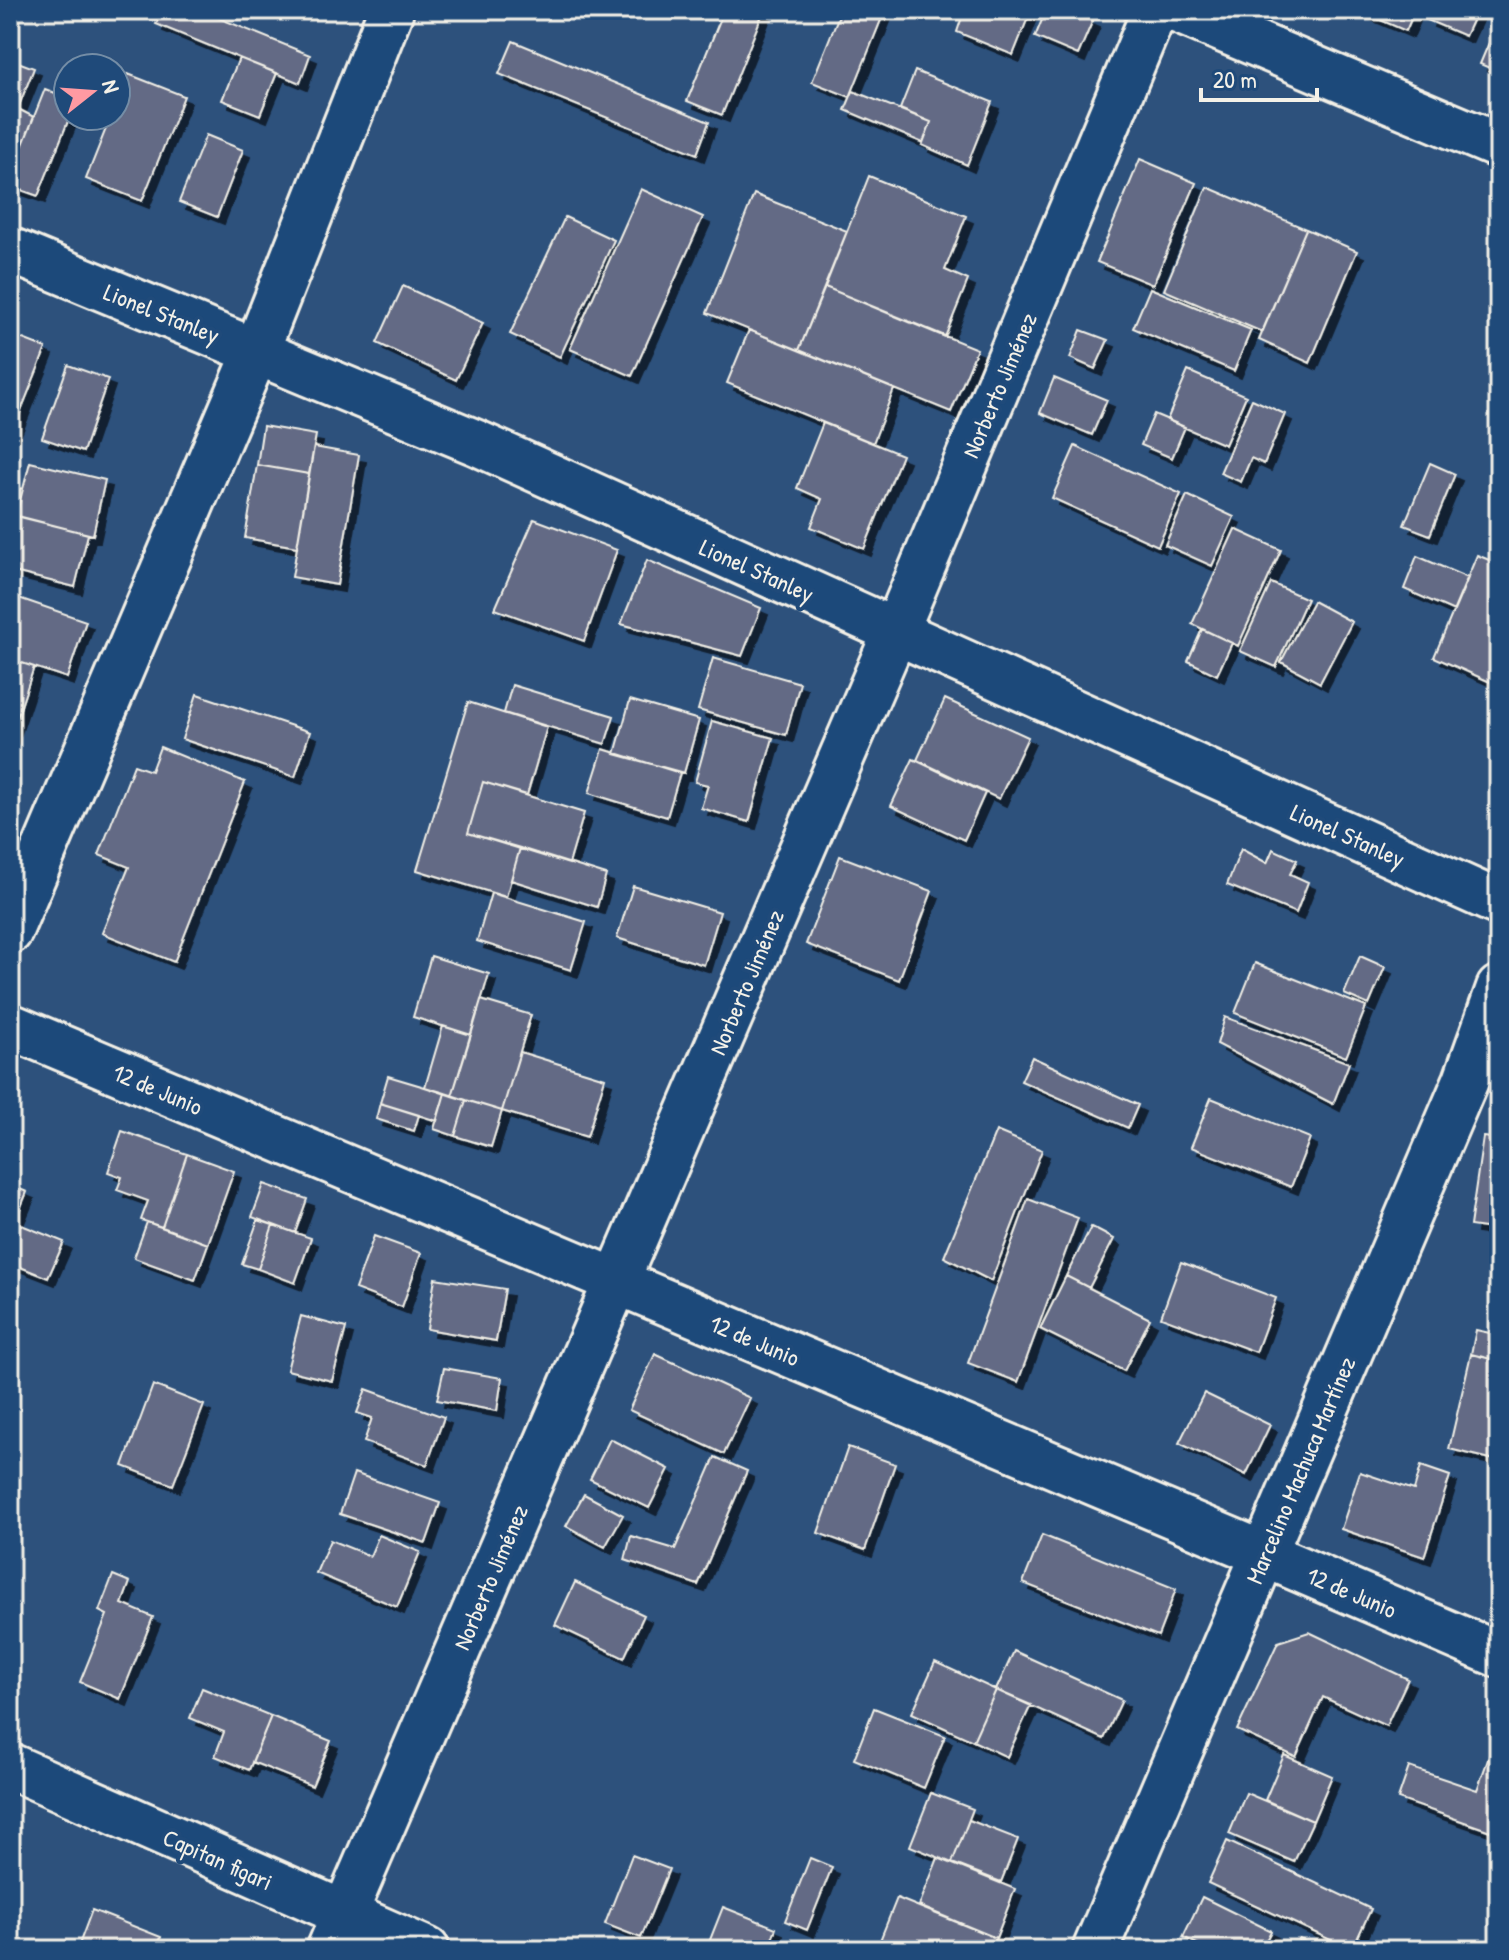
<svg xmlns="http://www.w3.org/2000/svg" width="1509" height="1960" font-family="'Patrick Hand',sans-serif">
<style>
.building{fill:#636b85;stroke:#f4f1e8;stroke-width:2;filter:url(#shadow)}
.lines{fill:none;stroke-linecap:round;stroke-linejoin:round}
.minor-casing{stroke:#f4f1e8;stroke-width:50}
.minor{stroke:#1f4a7a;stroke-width:44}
.labels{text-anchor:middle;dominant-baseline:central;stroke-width:8;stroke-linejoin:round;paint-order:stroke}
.street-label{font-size:24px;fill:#f4f1e8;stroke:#1f4a7a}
</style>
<defs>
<filter id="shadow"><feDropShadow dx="7" dy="7" stdDeviation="0" flood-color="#0009"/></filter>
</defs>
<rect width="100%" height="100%" fill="#2d517c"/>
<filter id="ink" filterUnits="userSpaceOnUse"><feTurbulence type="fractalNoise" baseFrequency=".0125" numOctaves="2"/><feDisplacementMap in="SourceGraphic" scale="16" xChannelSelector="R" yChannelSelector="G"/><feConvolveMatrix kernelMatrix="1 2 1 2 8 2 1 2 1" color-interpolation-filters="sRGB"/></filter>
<g filter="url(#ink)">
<!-- building -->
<path class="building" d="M162,10H199L310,55L300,83L156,24Z
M724,10H764L722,115L687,101Z
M841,10H885L850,97L812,82Z
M961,10H1031L1013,55L957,32L964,11Z
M1046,10H1069L1093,20L1078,55L1035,37Z
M1365,10H1415L1406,31L1364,13Z
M1431,10H1477L1465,36L1427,20Z
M1499,19V72L1480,64Z
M513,41L709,122L697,154L499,74Z
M239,58L277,73L260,115L222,100Z
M10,59L34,68L10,128Z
M915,71L992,102L967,165L922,145L931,122L900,109Z
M128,74L184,96L142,201L86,179L111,116H116V105Z
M45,89L68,98L70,116L38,196L10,186V177Z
M853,91L931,122L923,143L845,110Z
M18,109L34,117L16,162L10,159V128Z
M206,135L243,150L217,217L179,202Z
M1140,159L1196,183L1153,285L1097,262Z
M869,176L966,216L945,270L968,280L945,337L825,287Z
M1207,187L1306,229L1262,332L1164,290Z
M641,189L703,217L632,376L570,349Z
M754,194L847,231L799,350L707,313Z
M565,217L614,240L560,357L510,334Z
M1306,229L1357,251L1310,363L1259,340Z
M403,286L483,323L456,380L377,343Z
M825,287L977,349L951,412L799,350Z
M1150,288L1251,330L1234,371L1133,328Z
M749,330L894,389L873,443L727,383Z
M1081,330L1108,340L1095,369L1070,358Z
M10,334L46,348L10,438Z
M68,365L108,379L83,452L42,438Z
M1188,371L1246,396L1225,445L1167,420Z
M1054,378L1107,400L1092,435L1040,413Z
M1252,399L1285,414L1264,464L1251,458L1241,482L1220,473Z
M1154,414L1185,427L1172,458L1141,445Z
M823,423L902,455L864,549L811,527L822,499L797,488Z
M263,426L316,435L309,474L257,465Z
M1075,446L1181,494L1158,546L1052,498Z
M314,447L359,455L337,585L292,577Z
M30,462L105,480L93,535L16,516Z
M1430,463L1455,474L1430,535L1404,525Z
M257,465L309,474L297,547L245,538Z
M10,486L23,489L16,516L10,514Z
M1187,495L1234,517L1212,566L1165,545Z
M10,514L88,534L75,587L10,571Z
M534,519L617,550L584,641L495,609Z
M1235,529L1281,550L1238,646L1192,624Z
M1477,555L1499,564V686L1434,657Z
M1417,556L1468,578L1454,611L1404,589Z
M647,560L761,608L742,656L621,624Z
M1271,583L1307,599L1276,667L1240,651Z
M10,595L86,621L67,678L10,659Z
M1313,601L1352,622L1320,683L1281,662Z
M1202,629L1232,643L1217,675L1188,661Z
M713,658L800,683L786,735L698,710Z
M10,659L34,667L10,739Z
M512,685L614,716L605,744L504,713Z
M197,694L310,732L295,777L182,739Z
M945,699L1028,737L999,799L917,760Z
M630,700L699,720L684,773L615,754Z
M468,702L547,727L527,795L483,782L468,833L520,848L506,897L417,870Z
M712,721L773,738L749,822L701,808L708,785L695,782Z
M160,747L245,782L174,962L102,933L129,867L99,855L134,765L151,771Z
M603,749L680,773L667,817L589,793Z
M913,759L985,793L964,840L891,806Z
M483,782L584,813L569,864L468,833Z
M520,848L606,875L597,907L511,880Z
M1241,849L1267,863L1273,849L1297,860L1290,874L1308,882L1296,913L1227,885Z
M840,856L932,891L899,980L806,944Z
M633,886L720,912L704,965L617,938Z
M491,893L586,922L571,970L477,941Z
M431,956L489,974L471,1035L413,1017Z
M1360,956L1385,967L1369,1005L1344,994Z
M1255,963L1366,1007L1346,1057L1235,1013Z
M481,1000L531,1015L502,1111L452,1096Z
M1225,1017L1349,1063L1333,1104L1217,1044Z
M443,1026L471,1035L452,1096L425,1087Z
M520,1052L605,1078L587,1137L502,1111Z
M1032,1057L1138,1105L1128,1128L1021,1081Z
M388,1076L445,1093L437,1121L380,1103Z
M445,1093L466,1100L455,1136L434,1129Z
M1211,1098L1310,1138L1291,1187L1191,1147Z
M466,1100L502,1111L491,1147L455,1136Z
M380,1103L419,1115L414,1131L376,1119Z
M122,1131L187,1154L162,1227L141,1220L148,1201L117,1190L122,1177L108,1172Z
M996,1131L1042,1150L991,1281L944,1257Z
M1483,1137L1499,1139V1230L1470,1226Z
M187,1154L234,1171L208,1244L162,1227Z
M264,1184L307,1199L295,1233L252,1217Z
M10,1185L27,1192L10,1233Z
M1028,1199L1078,1218L1018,1382L968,1363Z
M258,1220L273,1225L258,1269L242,1264Z
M14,1222L64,1242L48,1278L10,1263V1233Z
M147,1222L208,1244L195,1280L134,1258Z
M273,1225L311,1238L295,1283L258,1269Z
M1091,1227L1114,1239L1089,1288L1066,1276Z
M374,1236L421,1253L402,1307L355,1289Z
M1181,1262L1276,1298L1256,1352L1161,1317Z
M1066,1276L1150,1319L1124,1371L1040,1329Z
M435,1278L505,1289L496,1341L427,1329Z
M301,1316L346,1328L332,1381L287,1370Z
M1476,1330L1499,1335V1361L1471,1354Z
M655,1354L750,1398L724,1454L629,1410Z
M1471,1354L1499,1361V1461L1449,1449Z
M444,1368L502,1378L497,1411L437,1400Z
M153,1385L204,1405L173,1485L123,1466Z
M366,1389L444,1417L427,1465L364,1442L372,1418L357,1413Z
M1204,1393L1270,1425L1246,1475L1179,1443Z
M610,1439L669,1469L649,1508L590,1479Z
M848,1447L895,1464L865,1550L818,1533Z
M715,1457L747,1471L698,1585L625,1560L631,1536L675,1549Z
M1421,1466L1450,1476L1424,1557L1341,1529L1360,1472L1414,1490Z
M354,1473L440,1503L426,1543L340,1514Z
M584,1494L623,1515L605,1547L566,1526Z
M379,1535L420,1552L397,1607L316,1573L330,1540L370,1556Z
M1042,1535L1176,1589L1158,1636L1023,1583Z
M113,1575L130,1582L122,1604L153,1617L120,1699L80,1682L107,1615L99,1611Z
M575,1582L644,1615L624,1658L555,1625Z
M1309,1632L1408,1679L1386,1726L1323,1697L1296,1757L1237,1730L1278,1642Z
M1014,1651L1122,1700L1104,1739L996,1690Z
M935,1662L996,1690L973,1741L912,1713Z
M202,1688L271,1716L249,1770L215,1756L224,1732L190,1718Z
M996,1690L1031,1705L1007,1757L973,1741Z
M874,1708L945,1736L924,1788L854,1759Z
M271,1716L331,1741L312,1786L252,1762Z
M1490,1754L1499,1757V1834L1398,1799L1409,1767L1477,1790Z
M1284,1755L1332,1776L1313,1821L1265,1800Z
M931,1793L973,1809L952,1863L910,1846Z
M1246,1793L1313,1821L1294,1862L1229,1834Z
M969,1820L1018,1839L1001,1882L952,1863Z
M1227,1841L1371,1909L1352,1950L1208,1883Z
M632,1855L669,1869L641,1938L605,1924Z
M810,1858L832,1867L807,1930L785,1921Z
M938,1858L1015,1889L996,1938L919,1906Z
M1202,1897L1271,1931L1261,1950H1209L1183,1937Z
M897,1898L996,1938L991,1950H883L877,1948Z
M723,1907L776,1928L768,1950H706Z
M92,1910L161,1937L157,1950H77Z
M1299,1939L1321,1950H1294Z
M834,1941L855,1950H830Z"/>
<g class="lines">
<!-- minor casing -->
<g class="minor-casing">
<path id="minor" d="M1176,10L1499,146
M10,250L477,443L1499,903
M10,931L256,352L391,10
M10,1026L1264,1554L1499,1655
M10,1766L427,1950
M329,1950L895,633L1155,10
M1095,1950L1466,1080L1499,988"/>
</g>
<!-- minor -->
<use href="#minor" class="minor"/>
</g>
</g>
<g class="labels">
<!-- street labels -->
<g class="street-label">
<text transform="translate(162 313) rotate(22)">Lionel Stanley</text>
<text transform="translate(999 385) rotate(-67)">Norberto Jiménez</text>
<text transform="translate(757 570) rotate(24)">Lionel Stanley</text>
<text transform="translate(1348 835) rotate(24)">Lionel Stanley</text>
<text transform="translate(746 982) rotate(-67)">Norberto Jiménez</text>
<text transform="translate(158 1089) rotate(23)">12 de Junio</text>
<text transform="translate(755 1340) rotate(23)">12 de Junio</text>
<text transform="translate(1300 1470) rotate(-67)">Marcelino Machuca Martínez</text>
<text transform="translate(490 1577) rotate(-67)">Norberto Jiménez</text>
<text transform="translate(1352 1592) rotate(23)">12 de Junio</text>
<text transform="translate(218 1859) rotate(24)">Capitan figari</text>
</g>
</g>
<!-- margin -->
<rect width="1509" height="1960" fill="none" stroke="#1f4a7a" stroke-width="40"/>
<rect x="20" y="20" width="1469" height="1920" fill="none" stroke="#f4f1e8" stroke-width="3" filter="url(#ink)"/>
<!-- north arrow -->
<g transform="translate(92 92) rotate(73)"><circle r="38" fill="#1f4a7a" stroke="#748da6" stroke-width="2"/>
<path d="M0-6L14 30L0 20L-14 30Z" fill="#ff9aa2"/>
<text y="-12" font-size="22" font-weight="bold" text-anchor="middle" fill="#f4f1e8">N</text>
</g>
<!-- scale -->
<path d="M1201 88v12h116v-12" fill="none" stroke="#f4f1e8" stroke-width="4"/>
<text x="1213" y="88" font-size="24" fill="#f4f1e8" stroke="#1f4a7a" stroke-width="6" paint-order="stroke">20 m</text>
</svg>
